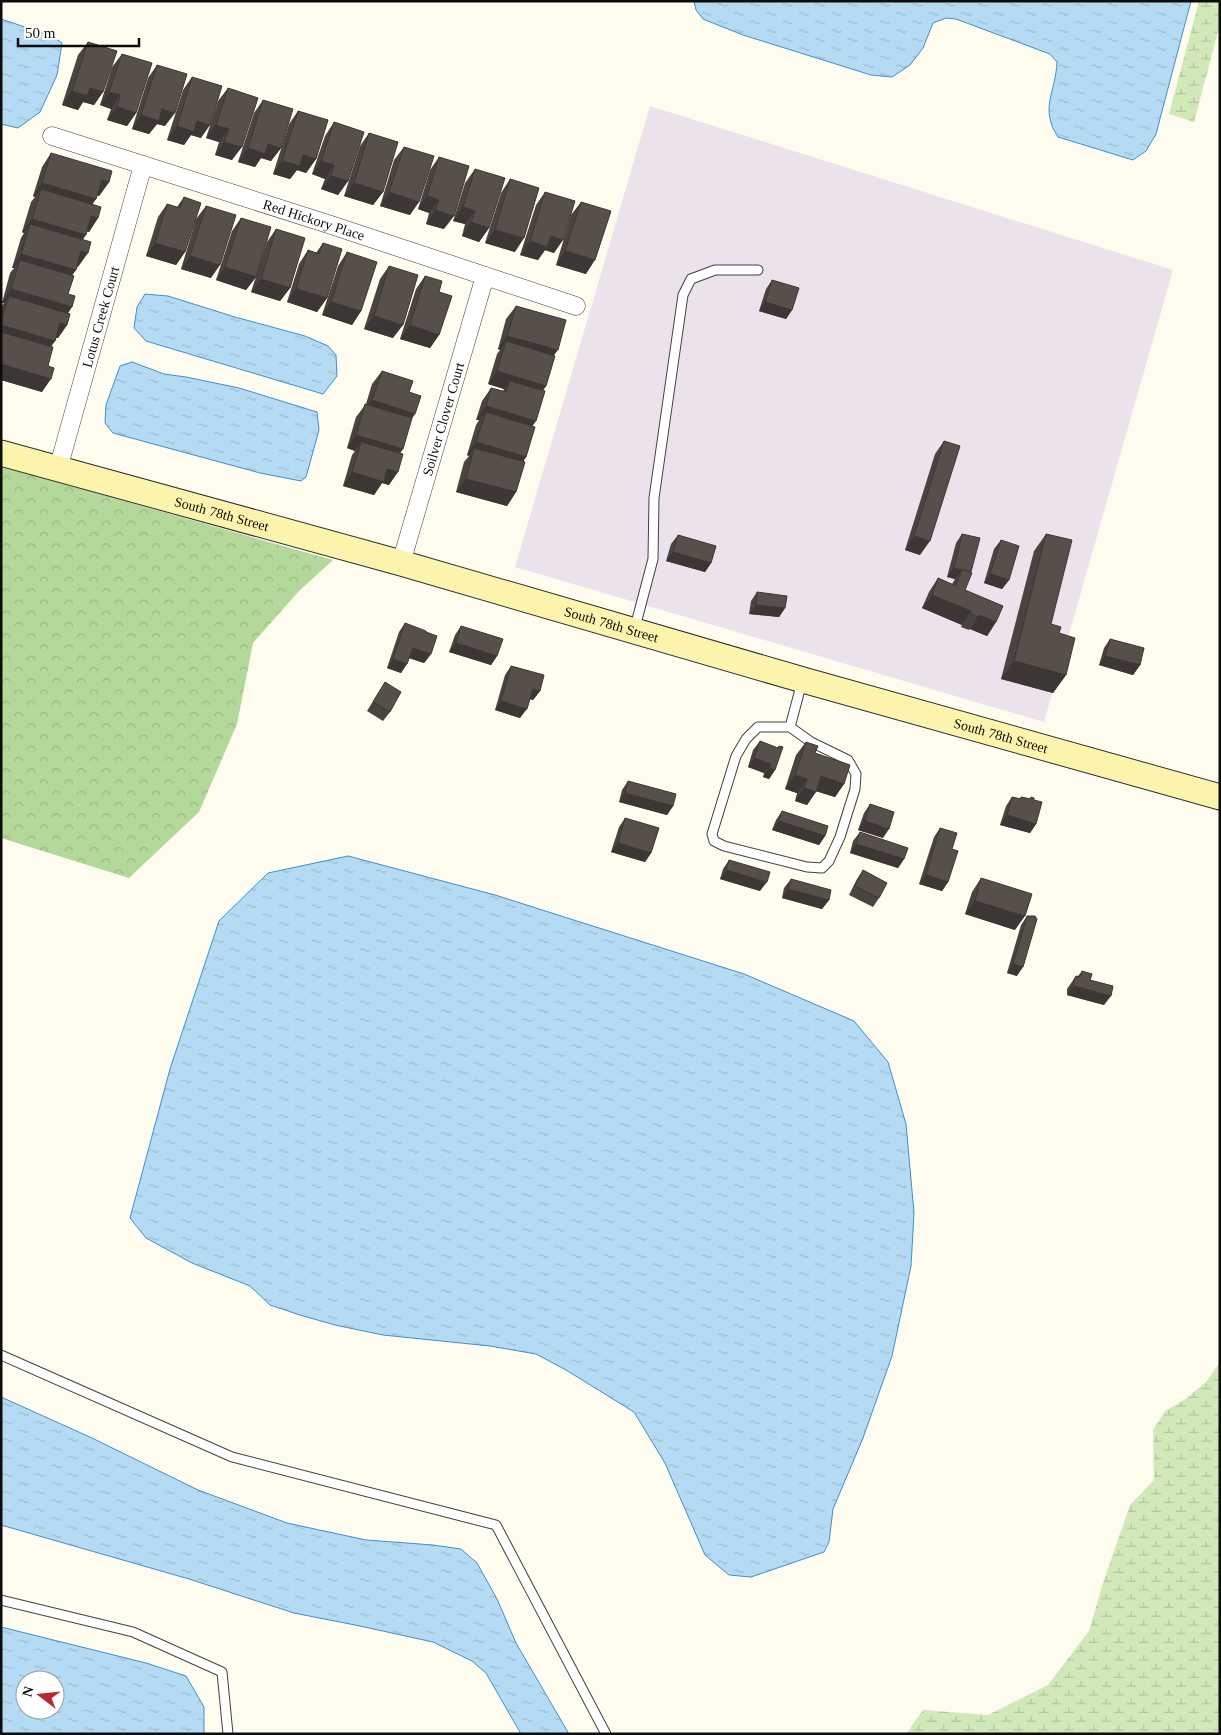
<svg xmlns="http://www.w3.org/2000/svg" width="1221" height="1735" font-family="'Times New Roman',serif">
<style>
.industrial{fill:#ebe2ec}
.forest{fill:url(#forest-crowns)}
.wetland{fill:url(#wetland-marsh)}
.water{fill:url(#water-ripples);stroke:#3f8fc8;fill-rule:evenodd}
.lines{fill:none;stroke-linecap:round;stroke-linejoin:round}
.lane-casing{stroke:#404040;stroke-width:11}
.street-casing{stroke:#404040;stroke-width:19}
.secondary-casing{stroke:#2f2f2f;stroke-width:27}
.lane{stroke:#fff;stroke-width:9}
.street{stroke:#fff;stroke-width:18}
.secondary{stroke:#fcf4ac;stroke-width:25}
.wall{fill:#4a4440}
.shaded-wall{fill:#3c3734}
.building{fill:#564f4a;stroke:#3c3734}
.labels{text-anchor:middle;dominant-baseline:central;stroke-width:5;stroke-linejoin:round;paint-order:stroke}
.street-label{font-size:14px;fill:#0d0d0d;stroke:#fff}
</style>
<defs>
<pattern id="forest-crowns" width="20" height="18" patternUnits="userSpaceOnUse" patternTransform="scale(1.25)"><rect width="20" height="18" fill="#b4d899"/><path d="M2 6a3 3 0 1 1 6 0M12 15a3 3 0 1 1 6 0" fill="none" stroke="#9ab883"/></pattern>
<pattern id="wetland-marsh" width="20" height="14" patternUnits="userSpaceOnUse" patternTransform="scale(1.25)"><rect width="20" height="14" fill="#d1e8b9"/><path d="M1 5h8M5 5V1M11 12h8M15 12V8" fill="none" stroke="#b2c69e"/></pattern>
<pattern id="water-ripples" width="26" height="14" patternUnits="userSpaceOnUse" patternTransform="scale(1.25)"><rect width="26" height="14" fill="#b5dbf4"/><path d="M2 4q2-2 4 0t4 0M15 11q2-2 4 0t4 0" fill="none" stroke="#9abbd0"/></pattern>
</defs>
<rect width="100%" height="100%" fill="#fefcef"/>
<!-- industrial -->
<path class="industrial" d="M650,106L1173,270L1044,722L515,567Z"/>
<!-- forest -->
<path class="forest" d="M1,466L333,560L299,591L253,643L237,724L199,812L129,878L1,838Z"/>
<!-- wetland -->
<path class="wetland" d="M1199,1H1220V24L1194,122L1169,114Z
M1220,1362V1734H906L923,1710L988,1715L1048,1685L1089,1631L1103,1583L1130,1505L1154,1480L1153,1430L1165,1411L1184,1400L1206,1382Z"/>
<!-- water -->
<path class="water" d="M694,1H1191L1156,134L1146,151L1133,160L1058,137C1039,108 1056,92 1057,62L1050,54L956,19L946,18L933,23L923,48L910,65L892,77L871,75L743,35L703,19L696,10Z
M1,19L52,36L62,43L57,75L40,112L18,128L1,124Z
M145,294L168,296L235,317L305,336L328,346L336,355L337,376L323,394L146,341L134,328L137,307Z
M132,362L164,374L186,377L239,388L317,412L319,430L306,477L301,481L260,473L113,433L105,423L106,405L120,366Z
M348,856L495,895L744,974L854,1021L888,1062L906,1124L914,1213L911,1266L892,1356L863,1438L833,1509L829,1542L824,1552L751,1577L729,1575L705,1555L665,1463L634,1412L566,1370L536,1354L490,1346L383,1335L335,1325L300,1315L270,1305L250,1286L192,1263L146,1238L130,1218L170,1069L219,921L268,873Z
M1,1397L92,1438L198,1490L287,1523L366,1540L433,1545L461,1549L477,1563L497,1599L516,1643L569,1734H521L486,1673L472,1661L433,1642L360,1626L294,1613L189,1579L1,1525Z
M1,1627L146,1663L186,1676L204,1707V1734H1ZM25,1680H55V1710H25Z"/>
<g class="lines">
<!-- lane casing -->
<g class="lane-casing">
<path id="lane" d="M634,631L653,559L654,498L683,295L691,279L715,270H758
M758,727H790L811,742L848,760L856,774L855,789L840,837L829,861L822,868L807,867L724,846L714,841L712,834L736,756L746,739Z
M790,727L802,682
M1,1355L232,1457L496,1525L606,1734
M1,1600L133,1632L222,1672L228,1734"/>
</g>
<!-- street casing -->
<g class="street-casing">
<g id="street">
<path id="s1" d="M52,136L328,224L576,306"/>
<path id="s2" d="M58,469L143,165"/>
<path id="s3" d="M401,563L485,276"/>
</g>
</g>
<!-- secondary casing -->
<g class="secondary-casing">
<g id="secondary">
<path id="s4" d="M1,453L401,563L803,680L1220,797"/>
</g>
</g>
<!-- lane -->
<use href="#lane" class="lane"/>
<!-- street -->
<use href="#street" class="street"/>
<!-- secondary -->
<use href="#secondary" class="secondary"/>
</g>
<!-- wall -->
<path class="wall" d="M88,42L103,92L94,105L83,102L78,110L62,105L78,55Z
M122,54L136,113L127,126L107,120L111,109L100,105L112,67Z
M157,65L165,126L157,124L149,134L132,129L148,78Z
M192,77L201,138L191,135L184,145L167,140L183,90Z
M228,88L232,160L215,155L219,142L206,138L218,101Z
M263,100L281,148L271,161L261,158L255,167L238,162L254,113Z
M298,111L316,159L306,173L297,170L290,179L273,174L289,124Z
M334,122L348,181L338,195L321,189L325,179L312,174L325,136Z
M369,133L383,192L373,205L344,196L360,146Z
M404,147L410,215L380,206L394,160Z
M51,153L109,182L99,196L97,195L96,199L92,204L98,218L89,232L87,231L82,240L78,267L77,266L72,275L68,294L67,325L58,338H56L55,341L51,346L42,392L1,380V307L4,303H2L10,273L14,268H12L21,238L24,233L22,232L31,202L35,197L33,196L42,167Z
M439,157L444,229L426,224L429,213L418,209L430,170Z
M475,169L489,228L479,242L462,236L465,224L453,221L465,183Z
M510,179L515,252L485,243L501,193Z
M545,192L554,253L545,250L538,260L520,255L536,205Z
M184,197L185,252L176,265L146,256L158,217L167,204L177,207Z
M581,202L586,274L556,265L571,215Z
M206,206L211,278L181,269L196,219Z
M241,218L256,277L246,290L216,280L232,231Z
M276,229L290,288L280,301L251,292L267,242Z
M323,243L327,298L317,312L287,302L299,264L308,250L316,253Z
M347,252L361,311L352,325L322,315L338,266Z
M389,266L393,338L364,329L380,279Z
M425,276L439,292V335L430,348L400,339L416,289Z
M772,280L792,310L786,319L759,311L766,289Z
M516,306L554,356L546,386L543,390L532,426L526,457L523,462L516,492L507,506L456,492L464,462L469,456L467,455L476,425L479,420H476L482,401L491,388L503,391L504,389L488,384L497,354L500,350L498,349L506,319Z
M382,371L409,392L412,418L389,485L382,483L374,495L343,486L352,455L355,451L347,448L356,417L366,404L372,384Z
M944,441L920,555L905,550L935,454Z
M962,534L965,590L996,622L987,636L970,629L969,630L961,627L962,625L922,608L929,592L938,578L952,584L955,579L947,577L956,543Z
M1046,534L1051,624L1059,633L1066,675L1053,693L1001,679L1034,551Z
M678,535L711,563L705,572L666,561L671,544Z
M1001,540L1009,580L1002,589L984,583L994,549Z
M757,592L785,608L779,617L749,614L751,601Z
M405,623L426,632L431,654L424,663L409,658L401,673L387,668L399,632Z
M461,626L497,656L491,665L449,652L455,635Z
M1110,639L1140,665L1133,675L1099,665L1104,648Z
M511,666L540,691L533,700L530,699L520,718L495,710L505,675Z
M385,682L390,712L383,721L367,711Z
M760,741L777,748L779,746L775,770L769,779L763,777L764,773L748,767L753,750Z
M806,742L815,753L844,784L835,797L816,791L807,805L795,801L797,793L785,789L796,755Z
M628,781L673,806L667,815L619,802L622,790Z
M1012,797L1020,799L1021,797L1030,799L1031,797L1034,800L1036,824L1030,833L1000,825L1006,806Z
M870,804L883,838L858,830L864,813Z
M782,811L825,836L819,845L772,830L776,820Z
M625,818L651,853L645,862L611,852L619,827Z
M940,828L948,882L942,891L919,884L934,837Z
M860,832L904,859L898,868L850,853L853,841Z
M729,860L760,891L720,879L723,869Z
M863,870L879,898L873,907L849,895L857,879Z
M981,878L1015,930L965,914L972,892Z
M791,879L829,900L822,909L782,898L784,888Z
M1027,916L1017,976L1007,973L1021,925Z
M1082,971L1090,980L1104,1005L1067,995V989L1076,976H1078Z"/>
<!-- shaded-wall -->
<path class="shaded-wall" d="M90,88L103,92L94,105L83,102L78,110L62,105L72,91Z
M109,92L120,95L111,109L100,105Z
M117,107L136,113L127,126L107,120Z
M162,109L175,113L165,126L157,124L149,134L132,129L141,115Z
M197,121L210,125L201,138L191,135L184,145L167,140L177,126Z
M216,125L229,129L219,142L206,138Z
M224,142L242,147L232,160L215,155Z
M268,144L281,148L271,161L261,158L255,167L238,162L248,148Z
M303,155L316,159L306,173L297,170L290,179L273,174L282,161Z
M321,161L334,165L325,179L312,174Z
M331,176L348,181L338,195L321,189Z
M102,180L109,182L99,196L92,194Z
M42,183L96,199L87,212L41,189L35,197L33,196Z
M354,183L383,192L373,205L344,196Z
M389,192L419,202L410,215L380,206Z
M427,196L439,200L429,213L418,209Z
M463,207L475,211L465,224L453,221Z
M435,210L454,216L444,229L426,224Z
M91,216L98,218L89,232L82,230Z
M32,219L86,235L77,248L30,224L24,233L22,232Z
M471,222L489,228L479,242L462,236Z
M495,230L524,238L515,252L485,243Z
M551,236L563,240L554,253L545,250L538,260L520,255L530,241Z
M155,243L185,252L176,265L146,256Z
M81,251L88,253L78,267L72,265Z
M565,251L595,260L586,274L556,265Z
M21,254L76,270L66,284L20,260L14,268H12Z
M190,256L220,265L211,278L181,269Z
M225,267L256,277L246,290L216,280Z
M261,279L290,288L280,301L251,292Z
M11,289L72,307L63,321L9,296L4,303H2Z
M296,289L327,298L317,312L287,302Z
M331,302L361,311L352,325L322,315Z
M765,302L792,310L786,319L759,311Z
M374,316L403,325L393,338L364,329Z
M60,323L67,325L58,338L51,336Z
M1,325L55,341L45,355L1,342Z
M410,325L439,335L430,348L400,339Z
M507,336L558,350L548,363L506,341L500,350L498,349Z
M1,364L51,379L42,392L1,380Z
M497,371L546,386L537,399L510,381L504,389L488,384Z
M372,400L415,414L406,428L363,414Z
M486,406L536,421L527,434L486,412L479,420H476Z
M356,435L403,449L394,462L361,442L355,451L347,448Z
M476,442L526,457L517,470L474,448L469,456L467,455Z
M387,469L398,472L389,485L382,483L374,495L343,486L352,472Z
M466,479L516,492L507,506L456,492Z
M914,536L930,541L920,555L905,550Z
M673,552L711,563L705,572L666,561Z
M954,568L962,570L955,579L947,577Z
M990,574L1009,580L1002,589L984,583Z
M932,595L971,611L962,625L922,608Z
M756,605L785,608L779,617L749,614Z
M979,615L996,622L987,636L970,629Z
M456,643L497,656L491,665L449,652Z
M413,648L431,654L424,663L406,657Z
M1105,656L1140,665L1133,675L1099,665Z
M393,659L407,664L401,673L387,668Z
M1014,661L1066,675L1053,693L1001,679Z
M533,689L540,691L533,700L526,698Z
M501,701L527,709L520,718L495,710Z
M754,758L771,764L764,773L748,767Z
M769,768L775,770L769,779L763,777Z
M795,775L807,779L797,793L785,789Z
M821,776L844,784L835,797L812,790Z
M804,788L816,792L807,805L795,801Z
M625,793L673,806L667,815L619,802Z
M1007,815L1036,824L1030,833L1000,825Z
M779,821L825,836L819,845L772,830Z
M865,821L889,829L883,838L858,830Z
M618,843L651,853L645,862L611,852Z
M856,844L904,859L898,868L850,853Z
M726,870L767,882L760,891L720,879Z
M926,875L948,882L942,891L919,884Z
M788,889L829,900L822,909L782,898Z
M975,901L1025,916L1015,930L965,914Z
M1013,964L1023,967L1017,976L1007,973Z
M1074,986L1111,996L1104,1005L1067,995Z"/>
<!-- building -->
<path class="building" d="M88,42L117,51L103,92L90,88L87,96L72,91Z
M122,54L152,63L136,113L117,107L120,95L109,92Z
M157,65L187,74L175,113L162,109L159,121L141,115Z
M192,77L222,86L210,125L197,121L194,132L177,126Z
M228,88L258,98L242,147L224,142L229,129L216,125Z
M263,100L293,109L281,148L268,144L265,154L248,148Z
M298,111L328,120L316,159L303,155L300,166L282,161Z
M334,122L364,132L348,181L331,176L334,165L321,161Z
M369,133L398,142L383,192L354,183Z
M404,147L434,156L419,202L389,192Z
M51,153L112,171L109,182L102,180L96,199L42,183Z
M439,157L469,166L454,216L435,210L439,200L427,196Z
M475,169L505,178L489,228L471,222L475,211L463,207Z
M510,179L539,188L524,238L495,230Z
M41,189L101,207L98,218L91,216L86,235L32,219Z
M545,192L575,201L563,240L551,236L547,247L530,241Z
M184,197L201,203L185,252L155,243L167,204L180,208Z
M581,202L611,211L595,260L565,251Z
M206,206L236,215L220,265L190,256Z
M241,218L271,227L256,277L225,267Z
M30,224L91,242L88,253L81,251L76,270L21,254Z
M276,229L305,238L290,288L261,279Z
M323,243L342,249L327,298L296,289L308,250L319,254Z
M347,252L377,262L361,311L331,302Z
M20,260L74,276L68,294L75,296L72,307L11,289Z
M389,266L418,275L403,325L374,316Z
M425,276L442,281L439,292L452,296L439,335L410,325Z
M772,280L799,288L792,310L765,302Z
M9,296L70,314L67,325L60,323L55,341L1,325V322Z
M516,306L566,320L558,350L507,336Z
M1,332L53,347L48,366L54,368L51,379L1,364Z
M506,341L555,356L546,386L497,371Z
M382,371L413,381L409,392L421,396L415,414L372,400Z
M510,381L545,391L536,421L486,406L491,388L506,392Z
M365,404L412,418L403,449L356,435Z
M486,412L535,427L526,457L476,442Z
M944,441L960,446L930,541L914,536Z
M361,442L403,454L398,472L387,469L384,482L352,472Z
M474,448L525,462L516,492L466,479Z
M962,534L980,538L971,572L962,569V570L954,568Z
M1046,534L1072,540L1051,624L1061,627L1059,633L1075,638L1066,675L1014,661Z
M678,535L716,546L711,563L673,552Z
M1001,540L1019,546L1009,580L990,574Z
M962,569L972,573L965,590L1003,606L996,622L979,615L978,617L970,613L971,611L932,595L938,578L956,586Z
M757,592L787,596L785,608L756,605Z
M405,623L426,631V632L437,636L431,654L413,648L407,664L393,659Z
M461,626L503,639L497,656L456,643Z
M1110,639L1144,648L1140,665L1105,656Z
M511,666L544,675L540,691L533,689L527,709L501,701Z
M385,682L401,692L390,712L373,702Z
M760,741L778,748L779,746L783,747L775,770L769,768L771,764L754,758Z
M806,742L818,746L815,753L850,765L844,784L821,776L816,792L804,788L807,779L795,775Z
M628,781L676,794L673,806L625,793Z
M1012,797L1021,799V797L1031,799V797L1034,798V800L1042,802L1036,824L1007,815Z
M870,804L894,812L889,829L865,821Z
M782,811L828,826L825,836L779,821Z
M625,818L659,828L651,853L618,843Z
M940,828L957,833L952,849L958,851L948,882L926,875Z
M860,832L908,848L904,859L856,844Z
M729,860L770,872L767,882L726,870Z
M863,870L887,883L879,898L855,886Z
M981,878L1032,894L1025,916L975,901Z
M791,879L831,890L829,900L788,889Z
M1027,916H1035L1037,919L1023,967L1013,964Z
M1082,971L1092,974L1090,980L1113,986L1111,996L1074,986V980L1076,976L1080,977Z"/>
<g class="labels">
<!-- street labels -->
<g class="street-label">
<text stroke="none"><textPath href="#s1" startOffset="275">Red Hickory Place</textPath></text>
<text stroke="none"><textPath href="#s2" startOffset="158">Lotus Creek Court</textPath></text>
<text stroke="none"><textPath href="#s3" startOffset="150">Soilver Clover Court</textPath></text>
<text stroke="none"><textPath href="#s4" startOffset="229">South 78th Street</textPath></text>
<text stroke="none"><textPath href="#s4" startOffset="634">South 78th Street</textPath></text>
<text stroke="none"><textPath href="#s4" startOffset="1039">South 78th Street</textPath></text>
</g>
</g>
<!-- border -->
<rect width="1221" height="1735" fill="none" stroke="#0d0d0d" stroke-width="5"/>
<!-- north arrow -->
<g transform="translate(40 1695) rotate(286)"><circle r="24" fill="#ffffff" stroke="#9e9e9e"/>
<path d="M0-4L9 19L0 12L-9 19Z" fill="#b92a2f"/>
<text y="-8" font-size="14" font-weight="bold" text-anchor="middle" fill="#0d0d0d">N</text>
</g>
<!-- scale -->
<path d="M18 38v8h121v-8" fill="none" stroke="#0d0d0d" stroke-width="2.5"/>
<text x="25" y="38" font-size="15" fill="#0d0d0d" stroke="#ffffff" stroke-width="4" paint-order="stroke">50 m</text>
</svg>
